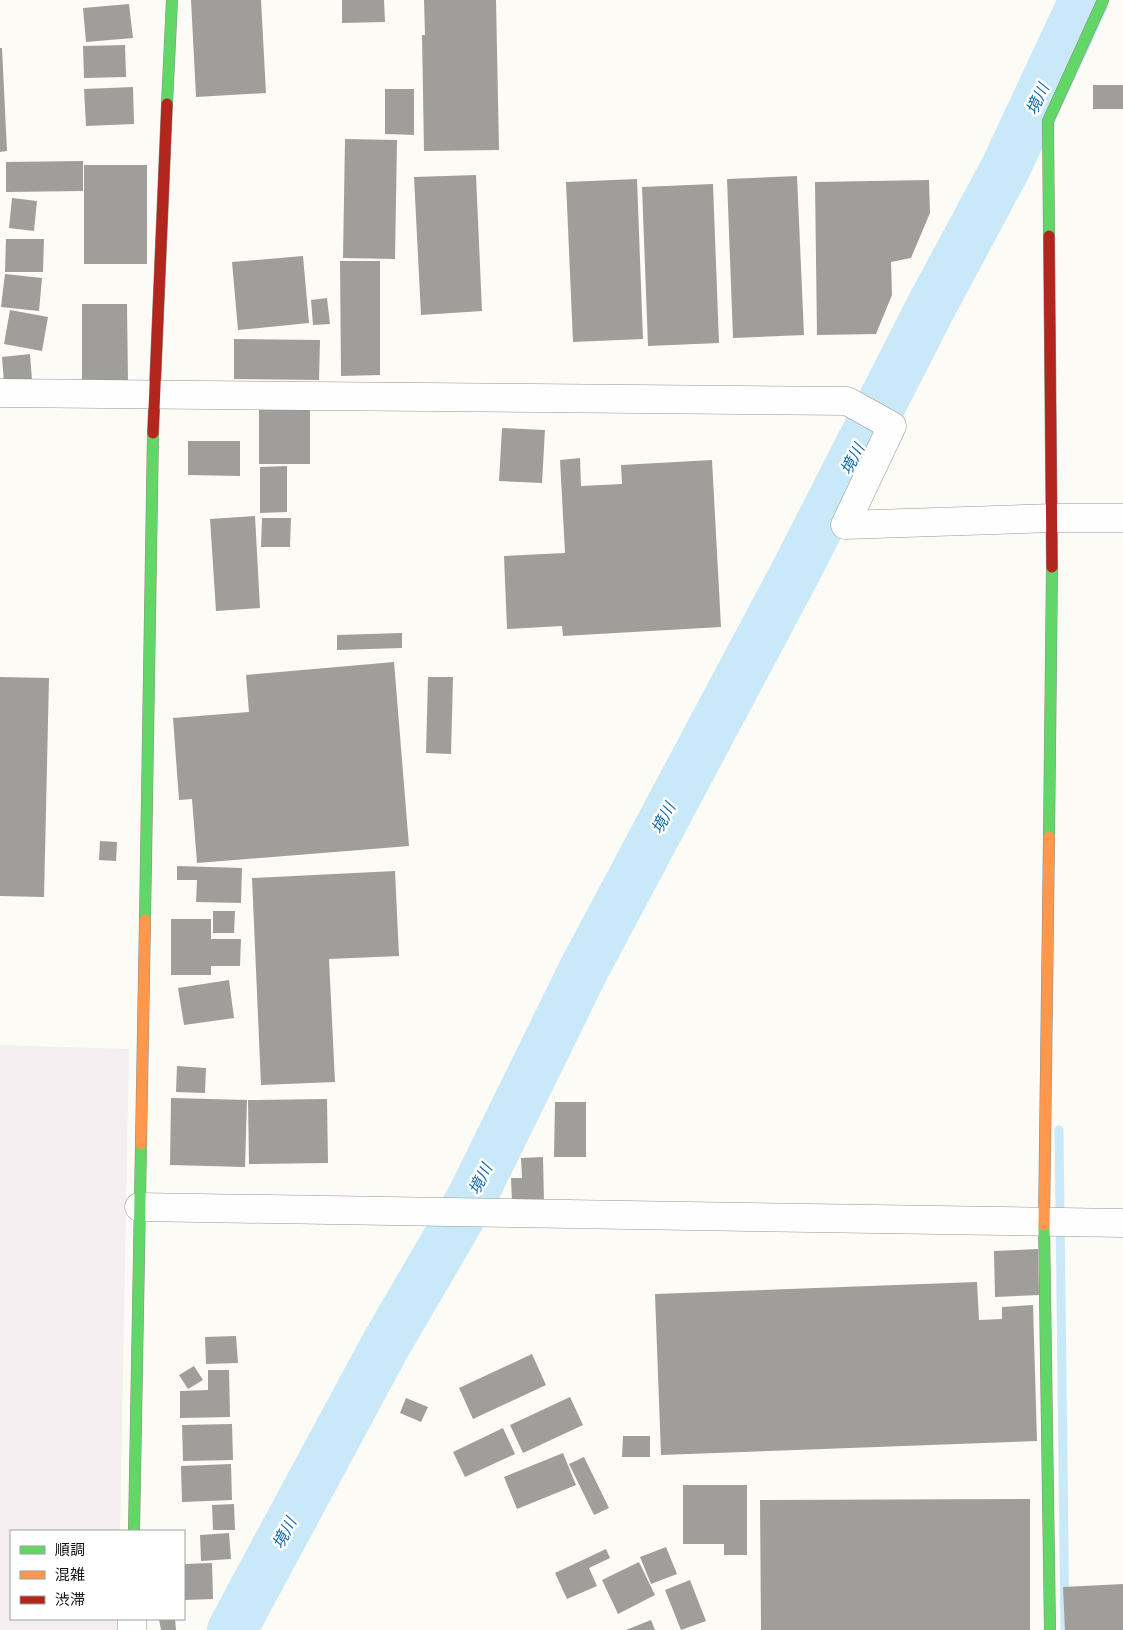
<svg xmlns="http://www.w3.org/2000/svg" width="1123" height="1630" font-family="Lora,'Noto Sans JP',serif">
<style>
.industrial{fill:#f4eef1}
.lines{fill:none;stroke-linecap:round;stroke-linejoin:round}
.stream{stroke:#c9e9f8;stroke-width:9}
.river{stroke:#c9e9f8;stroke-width:50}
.building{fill:#a09e9a}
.street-casing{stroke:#969693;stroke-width:29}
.fast-casing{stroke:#8d8c8a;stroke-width:12}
.slow-casing{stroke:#8d8c8a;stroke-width:12}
.jam-casing{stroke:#8d8c8a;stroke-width:12}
.street{stroke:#fffefe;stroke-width:28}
.fast{stroke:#63d668;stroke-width:11}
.slow{stroke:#ff974d;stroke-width:11}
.jam{stroke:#b3261e;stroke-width:11}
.labels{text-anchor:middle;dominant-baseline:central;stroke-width:5;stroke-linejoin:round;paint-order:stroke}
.water-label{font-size:16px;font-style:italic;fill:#0f6aab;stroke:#fff}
</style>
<rect width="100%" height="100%" fill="#fcfbf5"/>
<!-- industrial -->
<path class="industrial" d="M0,1045L129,1049L120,1531H11V1619H118V1630H0Z"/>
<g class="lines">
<!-- stream -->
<path class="stream" d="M1059,1130L1065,1630"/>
<!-- river -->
<path class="river" d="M232,1630L385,1346L472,1197L584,969L796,571L933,303L1005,169L1084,0"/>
</g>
<!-- building -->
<path class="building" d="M191,0H261L266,93L196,97Z
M342,0H384L385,22L342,23Z
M424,0H496L499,150L424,151L422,35H425Z
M129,4L133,38L86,42L83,8Z
M125,45L126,77L84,78L83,46Z
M0,48H2L7,151L0,152Z
M1093,85H1123V109H1093Z
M133,87L134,124L86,126L84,89Z
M385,89H414V135L385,134Z
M345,139L397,140L395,259L343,258Z
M83,161V191L6,192V162Z
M84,165H147V264H84Z
M476,175L482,311L421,315L414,177Z
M797,176L804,335L733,338L727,179Z
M637,179L643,339L573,342L566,182Z
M929,180L930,213L911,258L891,262L892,295L876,334L817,335L815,182Z
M713,184L719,343L648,346L642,187Z
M12,198L37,201L34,231L9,228Z
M6,239H44L43,272H5Z
M303,256L309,323L238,330L232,262Z
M340,261H380V375L341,376Z
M5,274L42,278L39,311L1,307Z
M327,298L330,324L313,325L311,300Z
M82,304H127L128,383H82Z
M10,310L48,317L42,351L4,344Z
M234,339L320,340L319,380L234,379Z
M30,354L32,380L4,383L2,357Z
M259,407H310V464H259Z
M502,428L545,430L542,483L499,481Z
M188,441H240V476L188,475Z
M580,458L581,486L622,484L621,465L712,460L721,627L563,636L562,626L507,629L504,556L565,553L560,460Z
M287,466V512L260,513V467Z
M255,516L260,608L216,611L210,519Z
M262,518H291L290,547H261Z
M402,633V648L337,650V635Z
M394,662L409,846L197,863L192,799L179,800L173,718L249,712L246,675Z
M0,677L49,678L44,897L0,896Z
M428,677H453L451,754L426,753Z
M100,841L117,842L116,861L99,860Z
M177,866L242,868L241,903L196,902L197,880H177Z
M395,871L399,956L329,959L335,1082L261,1085L252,878Z
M213,911H235L234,933H213Z
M171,919H211V939H241L240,966H211V975H171Z
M229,980L234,1018L184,1025L178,988Z
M177,1066L206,1068L205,1093L176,1092Z
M171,1098L247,1100L245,1167L170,1165Z
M327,1099L328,1163L249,1164L248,1100Z
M555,1102H586V1157H554Z
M543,1157L544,1202L512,1203L511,1178H522L521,1158Z
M1038,1249L1039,1295L995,1297L994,1251Z
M977,1282L979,1320L1002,1319V1307L1033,1305L1037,1441L661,1455L655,1294Z
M236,1336L238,1363L206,1364L205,1337Z
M532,1354L546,1385L473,1419L459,1388Z
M194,1366L203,1380L188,1389L179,1375Z
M208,1370H229L230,1417L180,1418V1391L208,1390Z
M570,1397L583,1425L523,1453L510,1425Z
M406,1398L428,1407L421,1422L400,1413Z
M232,1424L233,1460L183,1461L182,1425Z
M503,1428L515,1454L465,1477L453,1452Z
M623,1436H650V1457H622Z
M563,1453L576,1485L517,1509L504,1477Z
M584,1457L609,1508L594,1515L569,1464Z
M231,1464L232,1500L182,1502L181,1466Z
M683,1485H747V1555H724V1544H683Z
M1030,1499V1630H761L760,1500Z
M234,1504L235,1530H213L212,1505Z
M229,1533L231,1559L201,1561L200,1535Z
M666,1547L677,1574L651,1584L640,1557Z
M606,1549L610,1558L589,1568L597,1586L567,1599L555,1573Z
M639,1562L655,1595L618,1614L602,1580Z
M212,1563L213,1599L184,1600V1564Z
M690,1580L706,1621L681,1630L665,1590Z
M1123,1584V1630H1065L1063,1587Z
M159,1619H175L176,1630H161Z
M651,1620L655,1630H626Z"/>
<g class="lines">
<!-- street casing -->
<g class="street-casing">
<path id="street" d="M0,393L847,401L892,426L845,525L1053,518H1123
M139,1207L1123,1223
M132,1630V1619"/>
</g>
<!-- fast casing -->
<g class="fast-casing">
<path id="fast" d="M167,104L172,0
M1049,236L1048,121L1103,0
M1049,837L1052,567
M145,920L153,433
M1044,1225L1050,1630
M134,1531L141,1144"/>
</g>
<!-- slow casing -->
<g class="slow-casing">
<path id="slow" d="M141,1144L145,920
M1044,1225L1049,837"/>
</g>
<!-- jam casing -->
<g class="jam-casing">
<path id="jam" d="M1049,236L1052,567
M153,433L167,104"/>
</g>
<!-- street -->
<use href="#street" class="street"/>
<!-- fast -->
<use href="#fast" class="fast"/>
<!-- slow -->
<use href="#slow" class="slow"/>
<!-- jam -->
<use href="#jam" class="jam"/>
</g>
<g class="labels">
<!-- water labels -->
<g class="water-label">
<text transform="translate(1037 99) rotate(-65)">境川</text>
<text transform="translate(852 459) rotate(-62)">境川</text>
<text transform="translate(663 818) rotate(-62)">境川</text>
<text transform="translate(480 1179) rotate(-63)">境川</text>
<text transform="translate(284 1533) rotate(-62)">境川</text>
</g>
</g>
<!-- legend -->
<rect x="10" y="1530" width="175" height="90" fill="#ffffff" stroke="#9f9f9f"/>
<rect x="20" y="1546" width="25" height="8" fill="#63d668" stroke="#9f9f9f"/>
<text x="55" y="1555" font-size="15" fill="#101010">順調</text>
<rect x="20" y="1571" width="25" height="8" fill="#ff974d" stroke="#9f9f9f"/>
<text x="55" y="1580" font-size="15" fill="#101010">混雑</text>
<rect x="20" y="1596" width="25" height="8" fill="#b3261e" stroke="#9f9f9f"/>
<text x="55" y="1605" font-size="15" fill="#101010">渋滞</text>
</svg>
